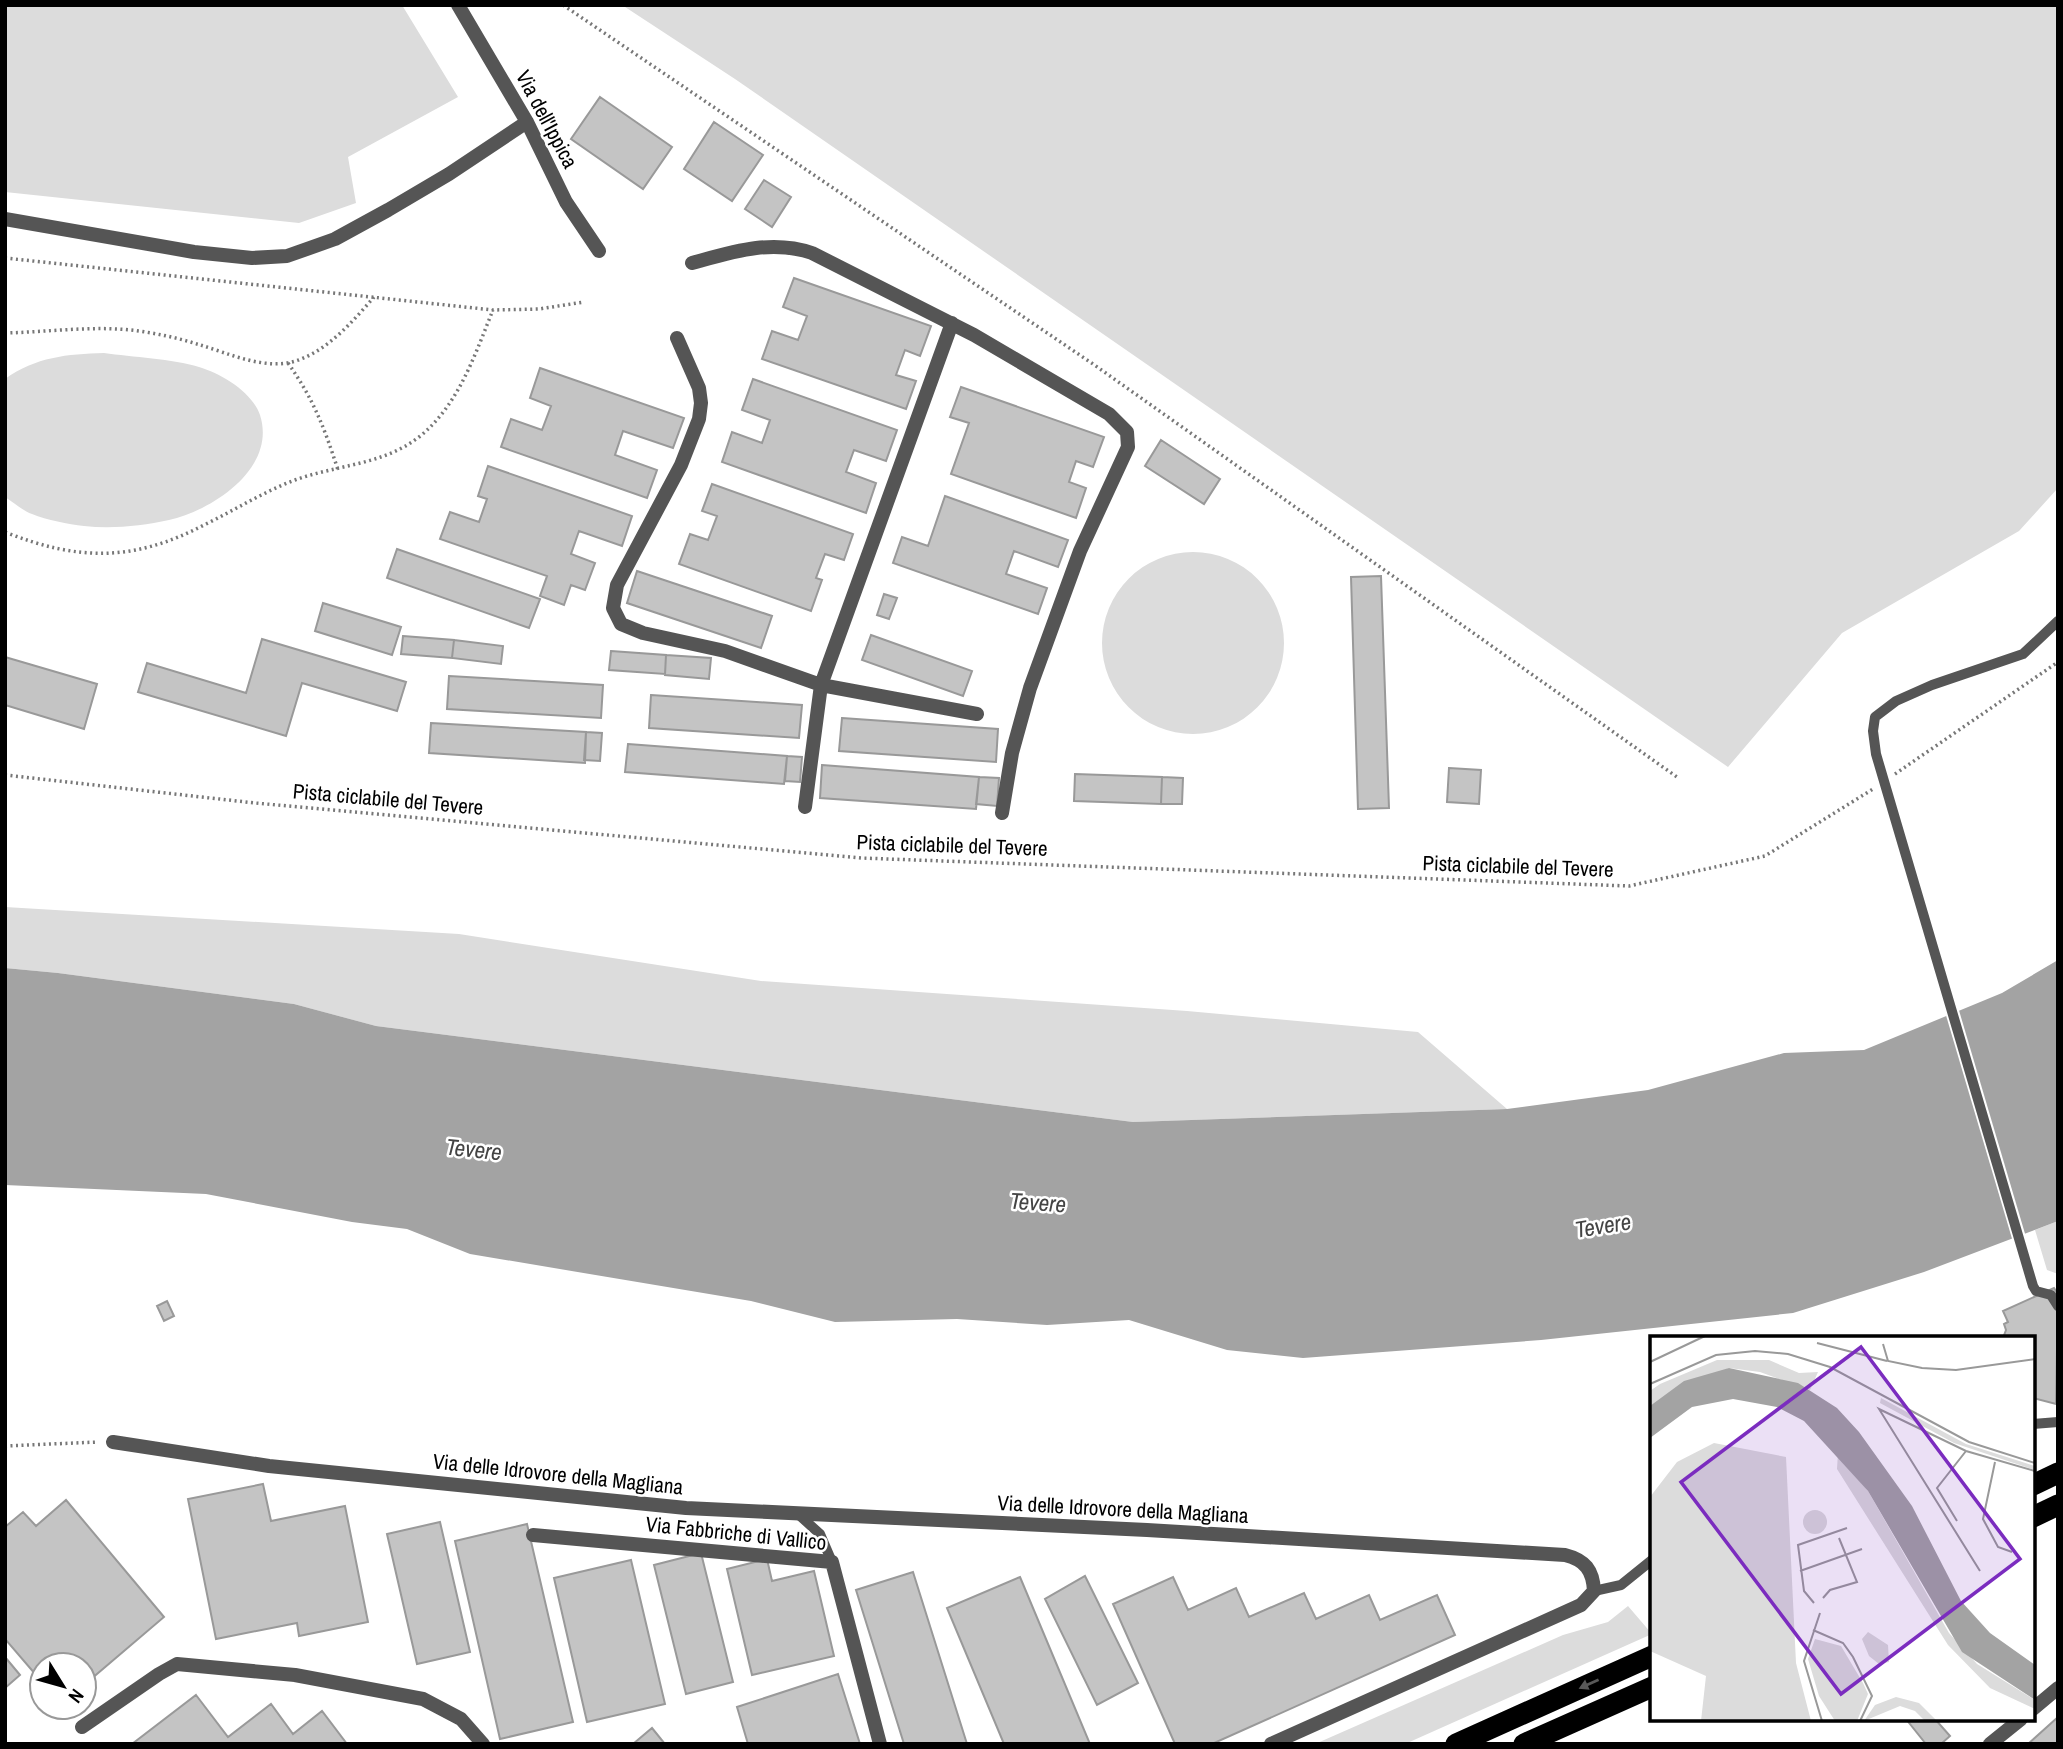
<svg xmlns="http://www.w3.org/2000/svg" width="2063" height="1749" font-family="'Archivo Narrow',sans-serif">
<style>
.green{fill:#dcdcdc}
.water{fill:#a3a3a3}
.pier{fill:#fff}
.building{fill:#c4c4c4;stroke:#999;stroke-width:2}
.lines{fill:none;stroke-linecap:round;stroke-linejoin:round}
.path{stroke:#777;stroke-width:3.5;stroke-dasharray:2 3.5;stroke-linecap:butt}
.service{stroke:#555;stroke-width:10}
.minor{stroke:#555;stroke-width:14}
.motorway{stroke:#000;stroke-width:21}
.oneway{fill:#595959}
.labels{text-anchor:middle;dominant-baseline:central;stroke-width:5;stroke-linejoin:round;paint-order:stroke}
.street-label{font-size:21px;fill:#000;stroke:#fff}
.water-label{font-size:23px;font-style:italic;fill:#444;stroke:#fff}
.inset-road{fill:none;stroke:#999;stroke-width:2}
.view{fill:#7b2cbf;fill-opacity:0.15;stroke:#7b2cbf;stroke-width:3.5}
.inset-edge{fill:none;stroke:#000;stroke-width:3.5}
</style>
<rect width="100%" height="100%" fill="#fff"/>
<!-- green -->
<path class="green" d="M5,5H402L458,97L348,157L356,203L299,223L5,192Z
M622,5H2058V488L2019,531L1842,633L1728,767L735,79Z
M104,353C132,357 173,359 199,367C222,374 252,392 260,415C277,468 213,510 169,520C142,526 112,529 84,526C68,524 47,520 32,514C23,511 13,502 5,497V379C36,357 67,354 104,353Z
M1102 643a91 91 0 1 1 182 0a91 91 0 1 1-182 0Z
M5,907L459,934L761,981L1187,1011L1418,1032L1507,1109L1133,1122L376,1026L294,1004L58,973L5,968Z
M2058,1221V1274L2047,1270L2035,1230Z
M1628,1606L1652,1634L1405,1744H1315L1563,1635L1608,1622Z"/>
<!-- water -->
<path class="water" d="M2058,960V1221L1924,1272L1793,1313L1541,1340L1303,1358L1227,1350L1129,1320L1047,1325L957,1319L835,1322L751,1301L470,1254L407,1229L352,1222L206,1194L5,1185V968L58,973L294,1004L376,1026L1133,1122L1507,1109L1648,1090L1784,1053L1864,1050L2002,993Z"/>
<!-- pier -->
<path class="pier" d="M1958,1007L2026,1237L2013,1242L1945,1012Z"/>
<!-- building -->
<path class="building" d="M600,97L672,147L643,189L571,139Z
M714,122L763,155L732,201L684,169Z
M764,180L791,197L772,227L745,209Z
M794,278L931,326L920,356L905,350L896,375L916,381L906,409L762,359L772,331L798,340L807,316L783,307Z
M540,368L684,418L673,448L623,431L615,455L657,470L647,498L501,447L511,419L542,430L551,406L530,398Z
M753,379L897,430L886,461L854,450L846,472L876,483L866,513L722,462L732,432L762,443L770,420L742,410Z
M961,387L1104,437L1093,467L1076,461L1069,482L1086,488L1076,518L951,474L969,423L950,417Z
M1161,440L1220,479L1204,504L1145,466Z
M488,466L632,516L622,546L579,531L571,554L595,563L585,590L571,585L564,605L540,596L547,576L440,539L450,512L479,522L487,499L478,496Z
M712,484L853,534L844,560L825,554L816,578L822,580L811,611L679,564L690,534L708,540L717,516L702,511Z
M945,496L1068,540L1058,567L1014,551L1006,574L1047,588L1038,614L893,563L902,537L928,546Z
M397,549L540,599L529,628L387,578Z
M637,571L772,616L761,648L627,603Z
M1381,576L1389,808L1358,809L1351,577Z
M884,594L897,598L889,619L877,615Z
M323,603L401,627L392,655L315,631Z
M871,635L972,671L963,696L862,660Z
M403,636L454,640L452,658L401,654Z
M262,639L406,682L397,711L302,683L286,736L138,692L147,663L246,693Z
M454,640L503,646L501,664L452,658Z
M611,651L666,655L665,674L609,670Z
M666,655L711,658L709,679L665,675Z
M5,657L97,684L84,729L5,705Z
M449,676L603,685L601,718L447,709Z
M651,695L802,705L799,738L649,728Z
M842,718L998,729L996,762L839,751Z
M431,723L586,732L585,763L429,753Z
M586,732L602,733L600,761L584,760Z
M628,744L787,756L784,784L625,772Z
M787,756L802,757L800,782L785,781Z
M822,765L979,777L976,809L820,798Z
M1449,768L1481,770L1479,804L1447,802Z
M1075,774L1162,777L1161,804L1074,801Z
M979,777L999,778L997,806L976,804Z
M1162,777L1183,778L1182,804H1161Z
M2054,1288L2058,1294L2056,1404L2033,1398V1338H2003L2006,1330L2004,1324L2008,1322L2003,1311Z
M167,1301L174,1316L164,1321L157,1306Z
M263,1484L271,1521L345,1506L368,1622L299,1636L297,1623L216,1639L188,1499Z
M66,1500L164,1617L84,1685V1665H42V1682L5,1639V1527L23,1512L36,1526Z
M440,1522L470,1652L417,1664L387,1534Z
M527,1524L573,1722L500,1739L455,1541Z
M701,1553L733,1682L686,1694L654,1565Z
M767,1559L772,1581L814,1571L834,1656L752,1675L727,1569Z
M631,1560L665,1704L587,1722L554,1578Z
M913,1572L967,1744H904L856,1590Z
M1085,1576L1138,1683L1097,1705L1045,1599Z
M1020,1577L1090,1744H1004L947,1608Z
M1173,1577L1188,1610L1236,1588L1249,1617L1304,1593L1316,1619L1369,1595L1380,1620L1437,1595L1455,1635L1212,1744H1175L1113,1604Z
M5,1657L20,1675L5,1688Z
M838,1674L860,1744H748L737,1707Z
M196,1695L228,1737L271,1704L293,1734L322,1711L347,1744H132Z
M2058,1717V1744H2028Z
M1906,1719H1935L1950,1736L1941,1744H1926Z
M652,1728L665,1744H633Z"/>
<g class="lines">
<!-- path -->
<path class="path" d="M563,5L1093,364L1677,777
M5,258L493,310L539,309L584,302
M5,333C49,332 96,325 139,331C159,334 178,338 197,344C229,353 268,373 301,359C330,348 354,320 374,297
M288,363C314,400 324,427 338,470
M5,532C78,561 133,562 204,525C235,510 263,492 295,480C336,465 383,465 419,437C459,405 475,354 493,310
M1895,774L2058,662
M5,775L255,803L861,858L1629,886L1765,856L1873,789
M5,1446L98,1442"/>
<!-- service -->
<path class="service" d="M2058,621L2023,654L1932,685L1896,701L1875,717L1873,731L1876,754L2033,1286L2036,1291L2051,1295L2058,1306
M2033,1424L2058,1422
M798,1514L820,1534L832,1562
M1594,1591L1621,1585L1652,1560"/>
<!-- minor -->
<path class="minor" d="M458,5L527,122L566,202L599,251
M5,219L194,252L252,258L287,256L335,239L388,210L449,174L527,122
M692,263C732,252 771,239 812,253L974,335L1109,414L1127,432L1128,447L1080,551L1030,688L1012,753L1002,813
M677,338L699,388L701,403L699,419L681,465L617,585L613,608L621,624L643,633L725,651L821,685L977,714
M805,807L821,685L952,323
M113,1442L269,1466L686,1508L1147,1530L1565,1555C1585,1560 1593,1570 1594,1591L1581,1605L1271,1744
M533,1535L832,1562L880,1744
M2033,1709L2058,1688
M82,1727L159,1674L177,1664L295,1675L423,1699L461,1719L483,1744
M1990,1744L2021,1719"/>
<!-- motorway -->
<path class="motorway" d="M2033,1485L2058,1473
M2033,1517L2058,1505
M1456,1744L1652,1656
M1524,1744L1652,1687"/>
</g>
<!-- one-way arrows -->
<defs><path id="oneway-solid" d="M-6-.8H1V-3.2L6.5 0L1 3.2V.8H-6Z" transform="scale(1.75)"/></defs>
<use class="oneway" href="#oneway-solid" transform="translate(1589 1684) rotate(156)"/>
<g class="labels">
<!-- street labels -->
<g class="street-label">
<text transform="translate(547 119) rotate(62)">Via dell'Ippica</text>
<text transform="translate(388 799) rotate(5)">Pista ciclabile del Tevere</text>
<text transform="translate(952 845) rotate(2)">Pista ciclabile del Tevere</text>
<text transform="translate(1518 866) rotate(2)">Pista ciclabile del Tevere</text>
<text transform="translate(558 1474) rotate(6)">Via delle Idrovore della Magliana</text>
<text transform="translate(1123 1509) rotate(3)">Via delle Idrovore della Magliana</text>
<text transform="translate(736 1533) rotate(6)">Via Fabbriche di Vallico</text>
</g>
<!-- water labels -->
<g class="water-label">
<text transform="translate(474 1149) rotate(6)">Tevere</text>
<text transform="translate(1038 1202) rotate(4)">Tevere</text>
<text transform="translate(1603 1225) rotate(-9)">Tevere</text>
</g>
</g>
<!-- overview -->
<g transform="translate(1650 1336)">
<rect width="385" height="385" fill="#fff"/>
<path d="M67,24H119L149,37L168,36L160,54L110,36L79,32L0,70V55L10,48ZM231,62L316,108L385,130V134L304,107L230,67ZM64,107L136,121L146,327L161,385H51L56,340L0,315V161L27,126ZM188,117L218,155L299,297L327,328L385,364V373L340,352L298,309L187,133ZM153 186a12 12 0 1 1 24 0a12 12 0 1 1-24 0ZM218,296L238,309L239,326L229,328L219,320L212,303ZM165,303L191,310L213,347L218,358L207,385H185L169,360L158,323ZM246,361L269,367L287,385H275L265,375L250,370L214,385L225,369Z" fill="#dcdcdc"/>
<path d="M79,32L148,47L187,72L209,96L262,170L311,265L340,297L385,329V364L312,316L218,155L154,85L127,71L83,63L42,71L0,102V70L34,45Z" fill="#a3a3a3"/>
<path class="inset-road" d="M167,7L237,25M233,8L238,25L272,32L306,34L385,23M0,26L55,0M0,48L66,19L105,15L138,18L180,31L319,106L385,127M345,126L333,183L348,211L362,216M307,185L287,152L316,115M150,235L212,213M330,235L229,73L316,115L385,135M173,262L180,254L207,246L189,202M164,267L154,255L148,209L197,192M170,277L154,325L172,385M163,294L193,307L203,321L222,360L210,385"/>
<path class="view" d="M211,11L370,223L191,358L31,146Z"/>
<rect width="385" height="385" class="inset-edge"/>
</g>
<!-- border -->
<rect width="2063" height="1749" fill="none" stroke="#000000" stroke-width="14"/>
<!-- north arrow -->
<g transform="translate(63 1686) rotate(127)"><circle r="33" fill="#ffffff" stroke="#999999" stroke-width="2"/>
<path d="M0-5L12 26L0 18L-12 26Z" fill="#000000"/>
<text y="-10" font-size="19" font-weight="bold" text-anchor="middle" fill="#000000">N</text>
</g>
</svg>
